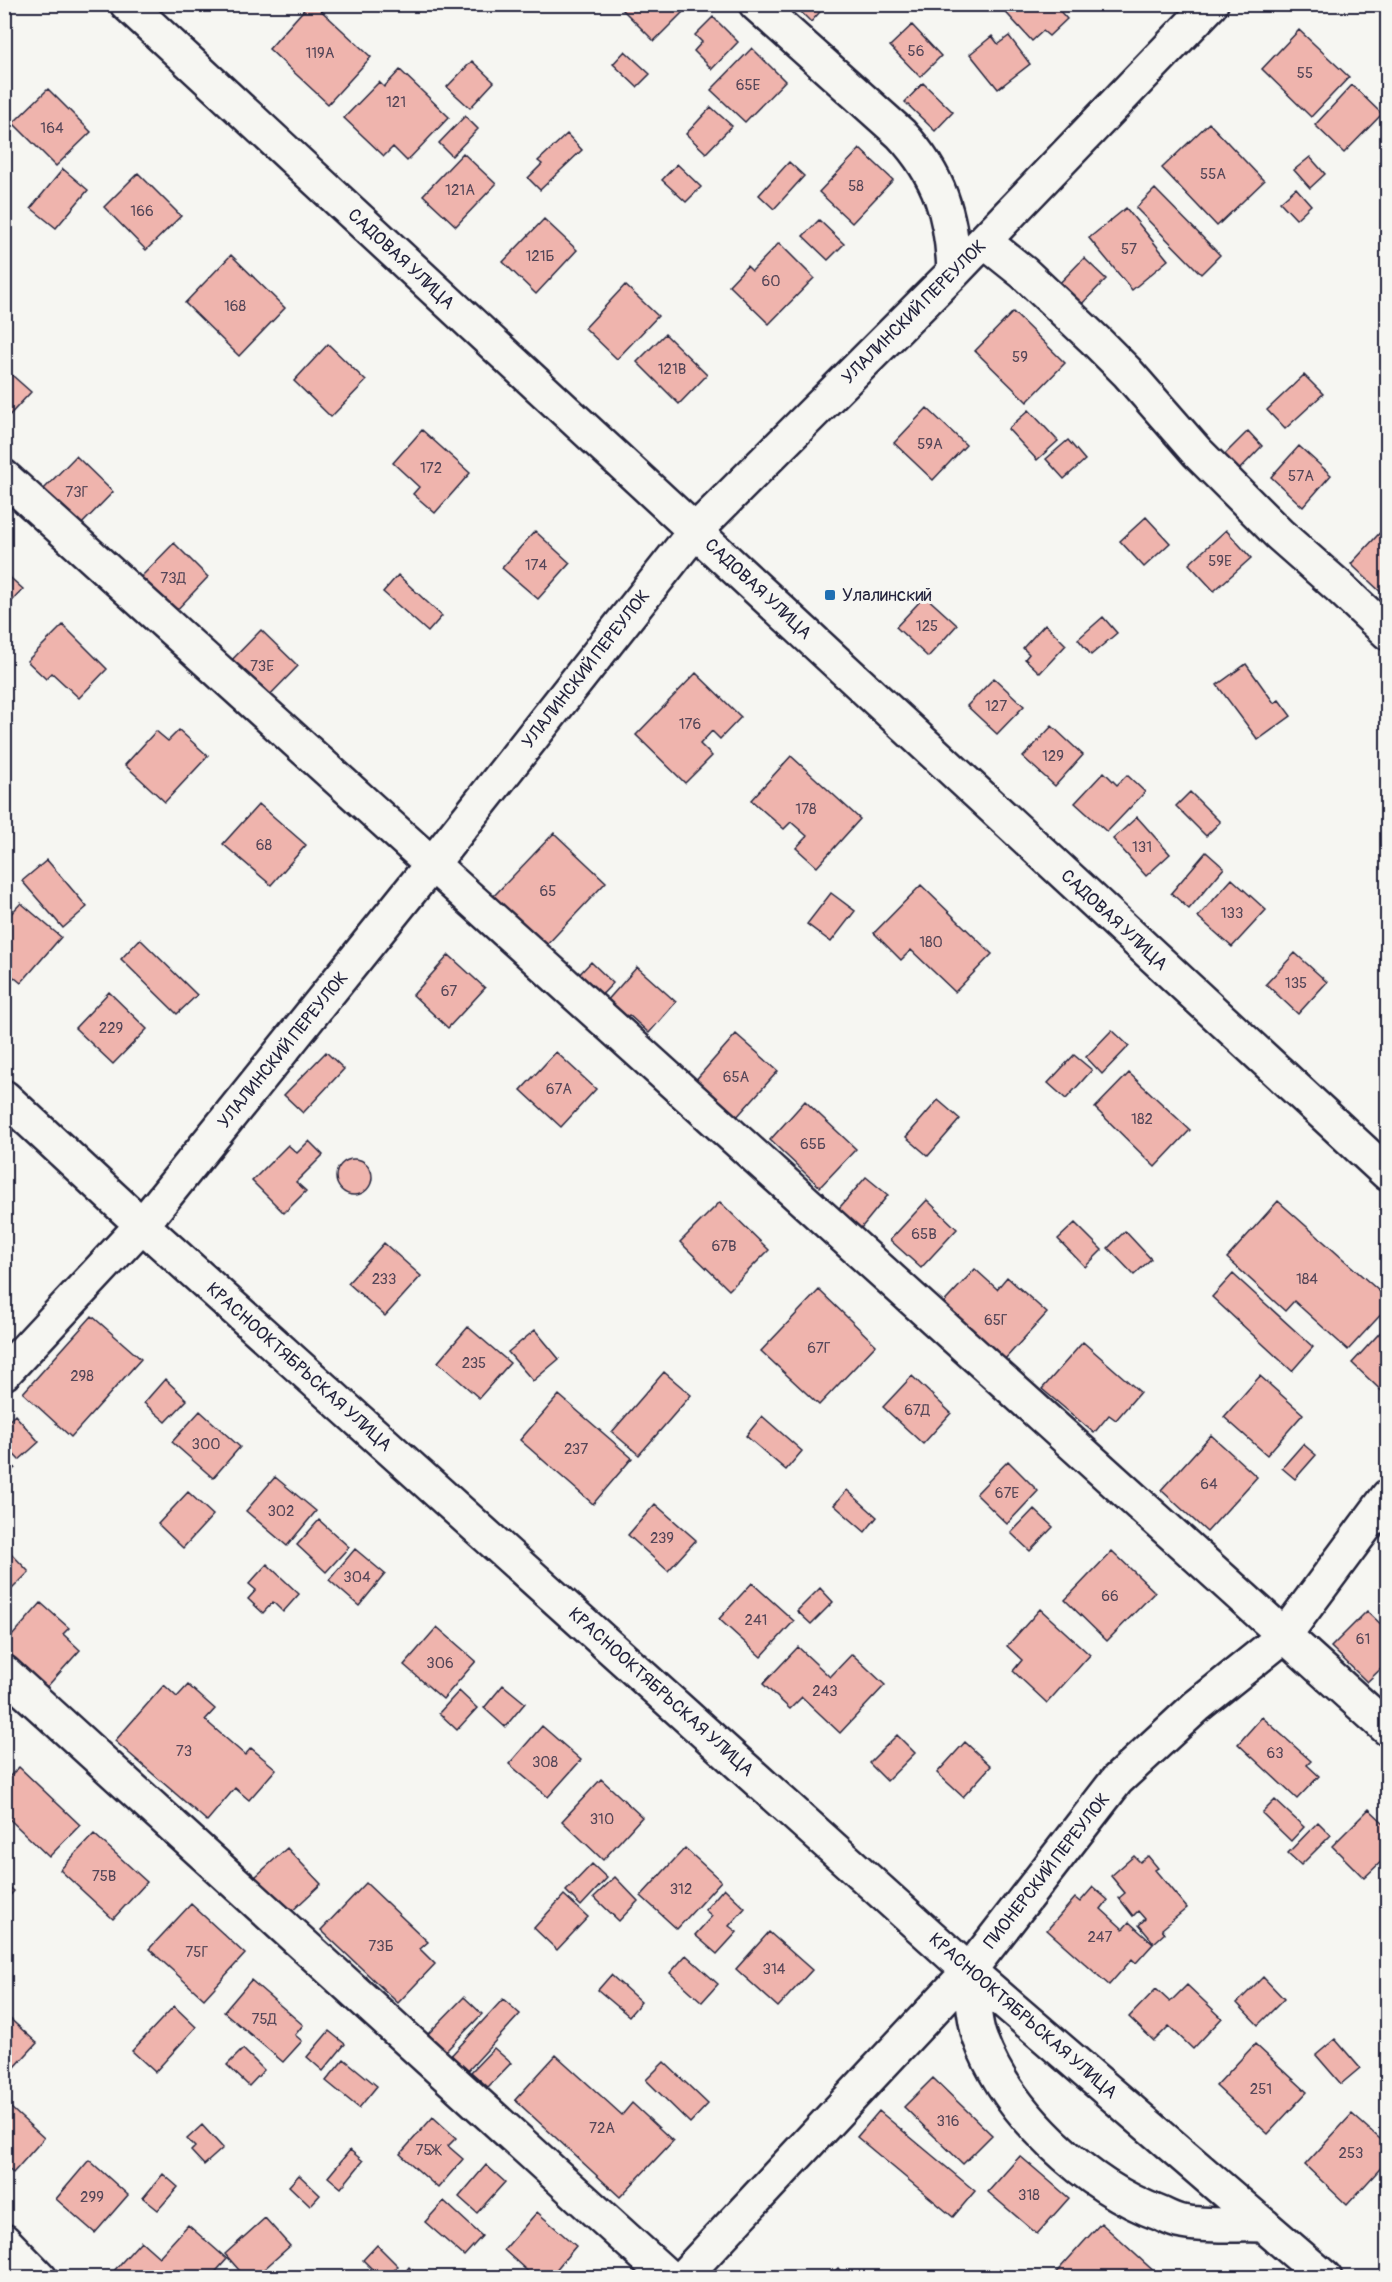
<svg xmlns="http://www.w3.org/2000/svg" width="1392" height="2282" font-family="Pangolin,sans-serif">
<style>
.building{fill:#efb4ad;stroke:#22223b;stroke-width:1.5}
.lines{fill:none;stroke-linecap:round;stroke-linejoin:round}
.minor-casing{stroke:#22223b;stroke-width:38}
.major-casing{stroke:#22223b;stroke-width:38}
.minor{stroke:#f6f6f2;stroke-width:33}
.major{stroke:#f6f6f2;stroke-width:33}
.poi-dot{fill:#1f6fb2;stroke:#f6f6f2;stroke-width:2}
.labels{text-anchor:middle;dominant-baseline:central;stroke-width:6;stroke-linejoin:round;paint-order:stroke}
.number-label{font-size:15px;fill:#554658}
.street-label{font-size:18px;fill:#22223b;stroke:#f6f6f2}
.poi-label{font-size:18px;fill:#22223b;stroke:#f6f6f2;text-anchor:start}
</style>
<rect width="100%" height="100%" fill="#f6f6f2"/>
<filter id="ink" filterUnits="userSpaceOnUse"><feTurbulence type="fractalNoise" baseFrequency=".0167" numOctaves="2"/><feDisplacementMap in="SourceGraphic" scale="12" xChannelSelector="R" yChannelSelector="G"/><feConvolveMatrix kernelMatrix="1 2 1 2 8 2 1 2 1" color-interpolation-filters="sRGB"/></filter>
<g filter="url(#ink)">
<!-- building -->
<path class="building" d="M309,4H314L371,57L328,104L269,49Z
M617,4H687L689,6L654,41Z
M793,4H827L811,22Z
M1001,4H1063L1058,9L1067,19L1049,36L1043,31L1032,41L1000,6Z
M713,17L738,42L712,69L694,51L702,42L695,35Z
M912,25L941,56L920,77L890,46Z
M1299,30L1349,77L1311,117L1262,69Z
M992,36L998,44L1009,36L1030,64L998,89L970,54Z
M752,48L785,81L745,122L711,90Z
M625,51L650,74L637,87L613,64Z
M472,61L494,82L470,108L447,87Z
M400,70L449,117L407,161L393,147L384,156L344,118L379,82L384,87Z
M923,83L953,112L935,131L905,102Z
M1352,85L1382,114L1344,153L1315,125Z
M48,89L91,132L56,166L13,123Z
M711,107L732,126L706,153L686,134Z
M465,116L478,129L452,156L439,143Z
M1209,123L1264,181L1217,226L1162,168Z
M567,134L582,150L540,190L528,178L542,164L538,161Z
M860,149L893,180L852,223L819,192Z
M463,153L496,184L456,226L423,195Z
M1310,157L1325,174L1310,188L1294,170Z
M789,162L804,176L774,209L759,195Z
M677,164L701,187L686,202L662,180Z
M63,169L88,190L56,228L31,208Z
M138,173L181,216L146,250L104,207Z
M1296,188L1311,205L1296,219L1280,202Z
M1155,189L1220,255L1201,274L1136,208Z
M1126,208L1168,260L1132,290L1089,238Z
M544,219L577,250L536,294L503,262Z
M819,220L844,244L828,260L803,236Z
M779,243L814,278L769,324L729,285L747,266L752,271Z
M231,255L285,308L239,356L185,303Z
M1084,258L1106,279L1075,311L1054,289Z
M625,285L658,316L617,359L585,328Z
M1013,312L1065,363L1027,402L975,351Z
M665,334L707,375L679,404L637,362Z
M328,344L366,381L331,417L294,381Z
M4,368L31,392L4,421Z
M1304,375L1323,394L1285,429L1267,410Z
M927,408L966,445L933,480L894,443Z
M1029,410L1058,441L1037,460L1008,429Z
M422,430L470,473L435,513L413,494L419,487L393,463Z
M1248,431L1262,446L1236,473L1220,459Z
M1068,440L1085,460L1064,479L1046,459Z
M1299,446L1331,475L1303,507L1271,477Z
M76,456L113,492L78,528L41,492Z
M1146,517L1170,543L1144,567L1120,541Z
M1388,524V594L1385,596L1351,564Z
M1226,530L1251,558L1214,591L1189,564Z
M535,531L570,563L538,599L502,568Z
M174,543L208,577L173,614L138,580Z
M4,572L23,589L4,610Z
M398,575L442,616L428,632L383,592Z
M925,596L957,625L928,657L896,627Z
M1103,617L1117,633L1091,655L1078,639Z
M1045,624L1066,645L1040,673L1025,659L1029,654L1023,648Z
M63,625L107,669L79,698L52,673L46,679L27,661Z
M261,630L298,666L263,702L226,666Z
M1246,664L1274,703L1279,700L1291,716L1258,740L1217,685Z
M696,673L741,717L720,739L712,731L700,744L712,756L685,783L636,735Z
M994,678L1024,706L997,734L967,706Z
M1052,726L1083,755L1055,786L1023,757Z
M179,730L208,756L165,802L125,765L156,731L168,741Z
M791,756L860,819L817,867L796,848L807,836L791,822L784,829L751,800Z
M1104,772L1117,785L1127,775L1145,792L1107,832L1075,803Z
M1190,792L1220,822L1206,836L1176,806Z
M259,804L306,845L271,885L223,844Z
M1137,817L1170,854L1146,876L1113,839Z
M554,833L606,882L543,949L490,900Z
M1206,852L1224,868L1189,909L1171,893Z
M47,860L87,907L63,928L22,881Z
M1232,879L1266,910L1232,947L1198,917Z
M921,885L992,954L955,992L911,950L901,960L874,933Z
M831,893L855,911L831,942L807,924Z
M21,903L61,937L21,983L4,969V921Z
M140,939L197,995L177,1014L121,959Z
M1295,953L1327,982L1298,1014L1266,984Z
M449,955L485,988L448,1028L413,995Z
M591,962L613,983L594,1003L572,982Z
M637,967L676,1002L649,1033L629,1015L624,1020L605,1003Z
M109,992L147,1029L113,1064L75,1028Z
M1112,1030L1129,1046L1102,1074L1086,1057Z
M736,1034L778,1071L735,1119L693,1083Z
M326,1052L344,1069L303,1113L284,1095Z
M556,1052L596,1089L561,1127L521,1090Z
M1074,1055L1092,1070L1066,1099L1048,1083Z
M1129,1073L1190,1130L1155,1167L1095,1108Z
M938,1100L960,1119L928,1156L906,1137Z
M805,1101L856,1149L820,1187L770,1140Z
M309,1141L323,1155L296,1182L306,1191L284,1213L252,1181L288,1145L297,1153Z
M336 1177a18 18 0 1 1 36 0a18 18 0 1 1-36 0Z
M866,1177L888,1195L857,1233L834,1214Z
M927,1200L957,1229L921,1268L890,1240Z
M1278,1201L1388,1299V1307L1348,1350L1294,1301L1285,1311L1227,1258Z
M720,1202L769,1250L729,1290L680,1242Z
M1075,1223L1102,1250L1085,1267L1058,1239Z
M1125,1231L1151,1259L1134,1275L1108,1248Z
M384,1243L421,1276L385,1316L348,1283Z
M975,1269L997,1289L1007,1277L1047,1313L1004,1360L938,1309Z
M1233,1274L1313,1347L1292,1371L1212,1297Z
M819,1290L876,1345L819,1405L761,1351Z
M92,1316L141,1359L71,1437L23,1393Z
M1388,1324V1397L1352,1363Z
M468,1327L510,1363L479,1398L438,1362Z
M535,1330L559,1359L533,1381L508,1352Z
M1083,1342L1140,1392L1116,1420L1109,1415L1094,1433L1042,1389Z
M664,1372L691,1395L639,1455L612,1432Z
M912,1376L951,1413L923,1444L883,1407Z
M1260,1376L1303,1414L1267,1455L1224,1417Z
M165,1379L187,1400L166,1422L144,1403Z
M559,1395L632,1458L593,1504L520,1440Z
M200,1411L240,1447L213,1478L172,1442Z
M15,1415L39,1442L19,1460L4,1444V1425Z
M762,1416L802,1451L786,1470L746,1436Z
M1211,1435L1257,1477L1207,1532L1161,1490Z
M1303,1444L1316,1455L1295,1479L1282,1468Z
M4,1457L15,1468L4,1477Z
M1008,1461L1038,1491L1007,1524L976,1494Z
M275,1477L316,1511L287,1546L246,1511Z
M847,1490L877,1517L865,1532L834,1505Z
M188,1492L213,1515L183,1548L158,1524Z
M655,1504L696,1540L668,1571L628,1535Z
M1034,1509L1053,1527L1030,1551L1011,1533Z
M319,1520L349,1547L326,1572L297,1545Z
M4,1537L10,1542L6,1548L29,1572L4,1597Z
M355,1549L385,1574L359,1606L329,1580Z
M1112,1551L1155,1592L1107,1641L1065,1600Z
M267,1564L299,1594L283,1612L273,1602L263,1613L248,1599L256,1590L249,1584Z
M752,1583L794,1621L761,1657L719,1619Z
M820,1588L833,1602L811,1624L797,1611Z
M41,1603L69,1628L63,1634L80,1650L45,1689L4,1653V1645Z
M1040,1609L1090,1655L1047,1703L1013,1671L1022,1660L1007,1646Z
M1367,1611L1388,1631V1662L1367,1682L1331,1647Z
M437,1627L476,1661L443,1699L404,1665Z
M798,1647L830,1677L852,1654L885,1685L840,1733L802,1697L790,1709L763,1684Z
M164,1685L177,1697L188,1685L215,1709L205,1720L245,1755L251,1748L276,1769L249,1800L235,1788L207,1821L115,1741Z
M503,1685L525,1703L505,1727L484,1708Z
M459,1691L477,1708L457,1730L439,1713Z
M1262,1717L1311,1761L1307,1765L1319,1776L1297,1799L1238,1744Z
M542,1726L581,1760L548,1797L509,1764Z
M897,1735L915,1753L887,1781L869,1763Z
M965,1742L991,1766L963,1797L937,1773Z
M19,1767L80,1825L49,1857L4,1814V1782Z
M601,1779L642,1817L603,1860L562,1821Z
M1275,1800L1304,1827L1291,1841L1262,1813Z
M1369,1809L1388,1827V1855L1364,1878L1332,1846Z
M1318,1822L1331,1835L1301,1865L1288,1853Z
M94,1834L147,1882L113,1919L60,1870Z
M287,1848L321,1884L289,1914L255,1877Z
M685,1848L721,1881L677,1929L641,1896Z
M1134,1856L1140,1862L1148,1856L1158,1868L1155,1870L1187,1908L1162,1929L1165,1933L1154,1943L1139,1925L1145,1919L1138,1911L1133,1916L1119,1898L1125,1893L1111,1876Z
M592,1864L607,1878L581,1906L566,1891Z
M615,1877L638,1901L619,1921L594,1897Z
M4,1882L14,1891L4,1902Z
M366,1883L428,1942L420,1949L435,1964L398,2003L321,1930Z
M1093,1887L1108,1900L1101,1909L1123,1929L1129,1922L1153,1944L1136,1963L1132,1959L1109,1985L1047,1930L1075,1898L1080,1902Z
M724,1888L745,1908L729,1926L737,1932L717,1954L695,1935L712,1916L705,1910Z
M564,1895L588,1917L557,1950L534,1928Z
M191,1904L245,1954L204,1999L149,1949Z
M769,1932L812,1970L778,2007L736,1969Z
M686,1955L718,1984L702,2002L670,1973Z
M611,1975L641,2002L629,2016L598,1990Z
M1263,1977L1284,1999L1258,2025L1237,2003Z
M251,1980L303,2025L295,2035L302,2041L283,2062L224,2012Z
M1187,1985L1222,2018L1193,2049L1169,2026L1154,2041L1129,2017L1156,1989L1170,2002Z
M464,1997L482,2014L446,2051L428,2034Z
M503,1999L520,2014L465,2074L448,2059Z
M174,2006L196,2027L155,2072L132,2051Z
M7,2016L37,2043L4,2079V2019Z
M329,2031L345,2044L323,2071L307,2057Z
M1335,2039L1360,2068L1341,2084L1316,2055Z
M1255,2044L1307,2092L1268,2134L1216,2086Z
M494,2048L511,2063L488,2087L471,2072Z
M243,2049L264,2070L249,2086L227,2065Z
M556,2055L622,2115L632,2103L673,2141L620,2197L515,2100Z
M344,2059L377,2086L359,2108L326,2081Z
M664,2062L708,2104L690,2123L646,2080Z
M933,2078L992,2135L963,2164L904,2107Z
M11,2108L44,2138L13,2173L4,2165V2115Z
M879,2111L975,2191L953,2217L857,2137Z
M1352,2114L1388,2146V2160L1347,2205L1305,2165Z
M433,2117L456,2138L448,2146L463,2159L438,2188L400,2154Z
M202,2125L223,2148L204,2165L191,2151L195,2147L187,2139Z
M350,2150L363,2161L341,2188L328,2177Z
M1020,2156L1069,2198L1037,2234L988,2192Z
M89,2160L128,2195L95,2233L56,2199Z
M486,2165L505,2182L477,2213L459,2197Z
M163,2174L178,2187L158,2210L143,2198Z
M299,2175L320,2195L310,2206L289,2186Z
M444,2201L482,2236L464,2256L425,2222Z
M537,2212L576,2246L549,2278H535L504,2250Z
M265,2218L290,2246L254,2278H246L225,2254Z
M1101,2223L1159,2276L1158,2278H1051Z
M188,2225L227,2259L210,2278H118L112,2273L141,2241L159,2257Z
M377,2245L398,2266L387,2278H381L363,2260Z
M409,2267L421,2278H400Z
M838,2268L847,2278H827Z"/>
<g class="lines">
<!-- minor casing -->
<g class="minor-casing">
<path id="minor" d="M756,4L901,134C940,176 952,216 954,272
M984,241L1024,273L1095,340L1127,372L1197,452L1279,534L1338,586L1388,633
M4,477L1388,1729
M4,1097L142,1225L969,1971L1325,2278
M4,1373L142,1225L432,864L695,531L954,272L1211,4
M4,1672L669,2278
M969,1971C973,1991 973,2019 980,2038C1007,2113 1087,2187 1161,2214C1167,2217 1175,2221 1182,2222C1208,2227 1238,2224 1264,2225
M4,2241L40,2278
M682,2278L969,1971L1117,1780L1197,1706L1284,1636L1388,1496"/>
</g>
<!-- major casing -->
<g class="major-casing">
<path id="major" d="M127,4L1388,1174"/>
</g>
<!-- minor -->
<use href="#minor" class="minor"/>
<!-- major -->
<use href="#major" class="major"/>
</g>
</g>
<!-- markers -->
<rect class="poi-dot" x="824" y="589" width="12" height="12" rx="3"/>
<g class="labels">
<!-- number labels -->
<g class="number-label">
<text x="916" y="51">56</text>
<text x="320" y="53">119А</text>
<text x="1305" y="73">55</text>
<text x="748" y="85">65Е</text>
<text x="396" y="102">121</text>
<text x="52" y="128">164</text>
<text x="1213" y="174">55А</text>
<text x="856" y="186">58</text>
<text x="460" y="190">121А</text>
<text x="142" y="211">166</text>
<text x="1129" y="249">57</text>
<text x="540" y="256">121Б</text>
<text x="771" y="281">60</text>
<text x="235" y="306">168</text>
<text x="1020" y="357">59</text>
<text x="672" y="369">121В</text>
<text x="930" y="444">59А</text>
<text x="431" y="468">172</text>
<text x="1301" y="476">57А</text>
<text x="77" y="492">73Г</text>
<text x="1220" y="561">59Е</text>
<text x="536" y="565">174</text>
<text x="173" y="578">73Д</text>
<text x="927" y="626">125</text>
<text x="262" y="666">73Е</text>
<text x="996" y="706">127</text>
<text x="690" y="724">176</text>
<text x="1053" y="756">129</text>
<text x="806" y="809">178</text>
<text x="264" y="845">68</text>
<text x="1142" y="847">131</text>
<text x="548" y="891">65</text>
<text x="1232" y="913">133</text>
<text x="931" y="942">180</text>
<text x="1296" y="983">135</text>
<text x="449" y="991">67</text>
<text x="111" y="1028">229</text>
<text x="736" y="1077">65А</text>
<text x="559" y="1089">67А</text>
<text x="1142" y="1119">182</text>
<text x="813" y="1144">65Б</text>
<text x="924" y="1234">65В</text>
<text x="724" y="1246">67В</text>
<text x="384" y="1279">233</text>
<text x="1307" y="1279">184</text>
<text x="996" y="1320">65Г</text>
<text x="819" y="1348">67Г</text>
<text x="474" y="1363">235</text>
<text x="82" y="1376">298</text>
<text x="917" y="1410">67Д</text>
<text x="206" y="1444">300</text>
<text x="576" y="1449">237</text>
<text x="1209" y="1484">64</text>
<text x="1007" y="1493">67Е</text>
<text x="281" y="1511">302</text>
<text x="662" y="1538">239</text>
<text x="357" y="1577">304</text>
<text x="1110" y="1596">66</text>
<text x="756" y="1620">241</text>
<text x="1363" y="1639">61</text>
<text x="440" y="1663">306</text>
<text x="825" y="1691">243</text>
<text x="184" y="1751">73</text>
<text x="1275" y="1753">63</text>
<text x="545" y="1762">308</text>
<text x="602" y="1819">310</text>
<text x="104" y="1876">75В</text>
<text x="681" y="1889">312</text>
<text x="1100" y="1937">247</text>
<text x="381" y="1946">73Б</text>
<text x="197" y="1952">75Г</text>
<text x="774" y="1969">314</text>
<text x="264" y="2019">75Д</text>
<text x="1261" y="2089">251</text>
<text x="948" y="2121">316</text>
<text x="602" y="2128">72А</text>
<text x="428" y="2150">75Ж</text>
<text x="1351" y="2153">253</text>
<text x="1029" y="2195">318</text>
<text x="92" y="2197">299</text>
</g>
<!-- street labels -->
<g class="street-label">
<text transform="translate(401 259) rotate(43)">САДОВАЯ УЛИЦА</text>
<text transform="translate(914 312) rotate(-45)">УЛАЛИНСКИЙ ПЕРЕУЛОК</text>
<text transform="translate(758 589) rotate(43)">САДОВАЯ УЛИЦА</text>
<text transform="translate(586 669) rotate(-52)">УЛАЛИНСКИЙ ПЕРЕУЛОК</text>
<text transform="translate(1114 920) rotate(43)">САДОВАЯ УЛИЦА</text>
<text transform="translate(283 1050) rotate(-51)">УЛАЛИНСКИЙ ПЕРЕУЛОК</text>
<text transform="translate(299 1367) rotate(42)">КРАСНООКТЯБРЬСКАЯ УЛИЦА</text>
<text transform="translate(661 1692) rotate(42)">КРАСНООКТЯБРЬСКАЯ УЛИЦА</text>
<text transform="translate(1047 1871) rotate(-52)">ПИОНЕРСКИЙ ПЕРЕУЛОК</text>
<text transform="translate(1023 2016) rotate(41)">КРАСНООКТЯБРЬСКАЯ УЛИЦА</text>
</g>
<!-- poi labels -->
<g class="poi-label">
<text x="842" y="595">Улалинский</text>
</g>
</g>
<!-- margin -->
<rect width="1392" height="2282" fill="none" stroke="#f6f6f2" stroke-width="24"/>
<rect x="12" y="12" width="1368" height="2258" fill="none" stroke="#22223b" stroke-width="2" filter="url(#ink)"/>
</svg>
